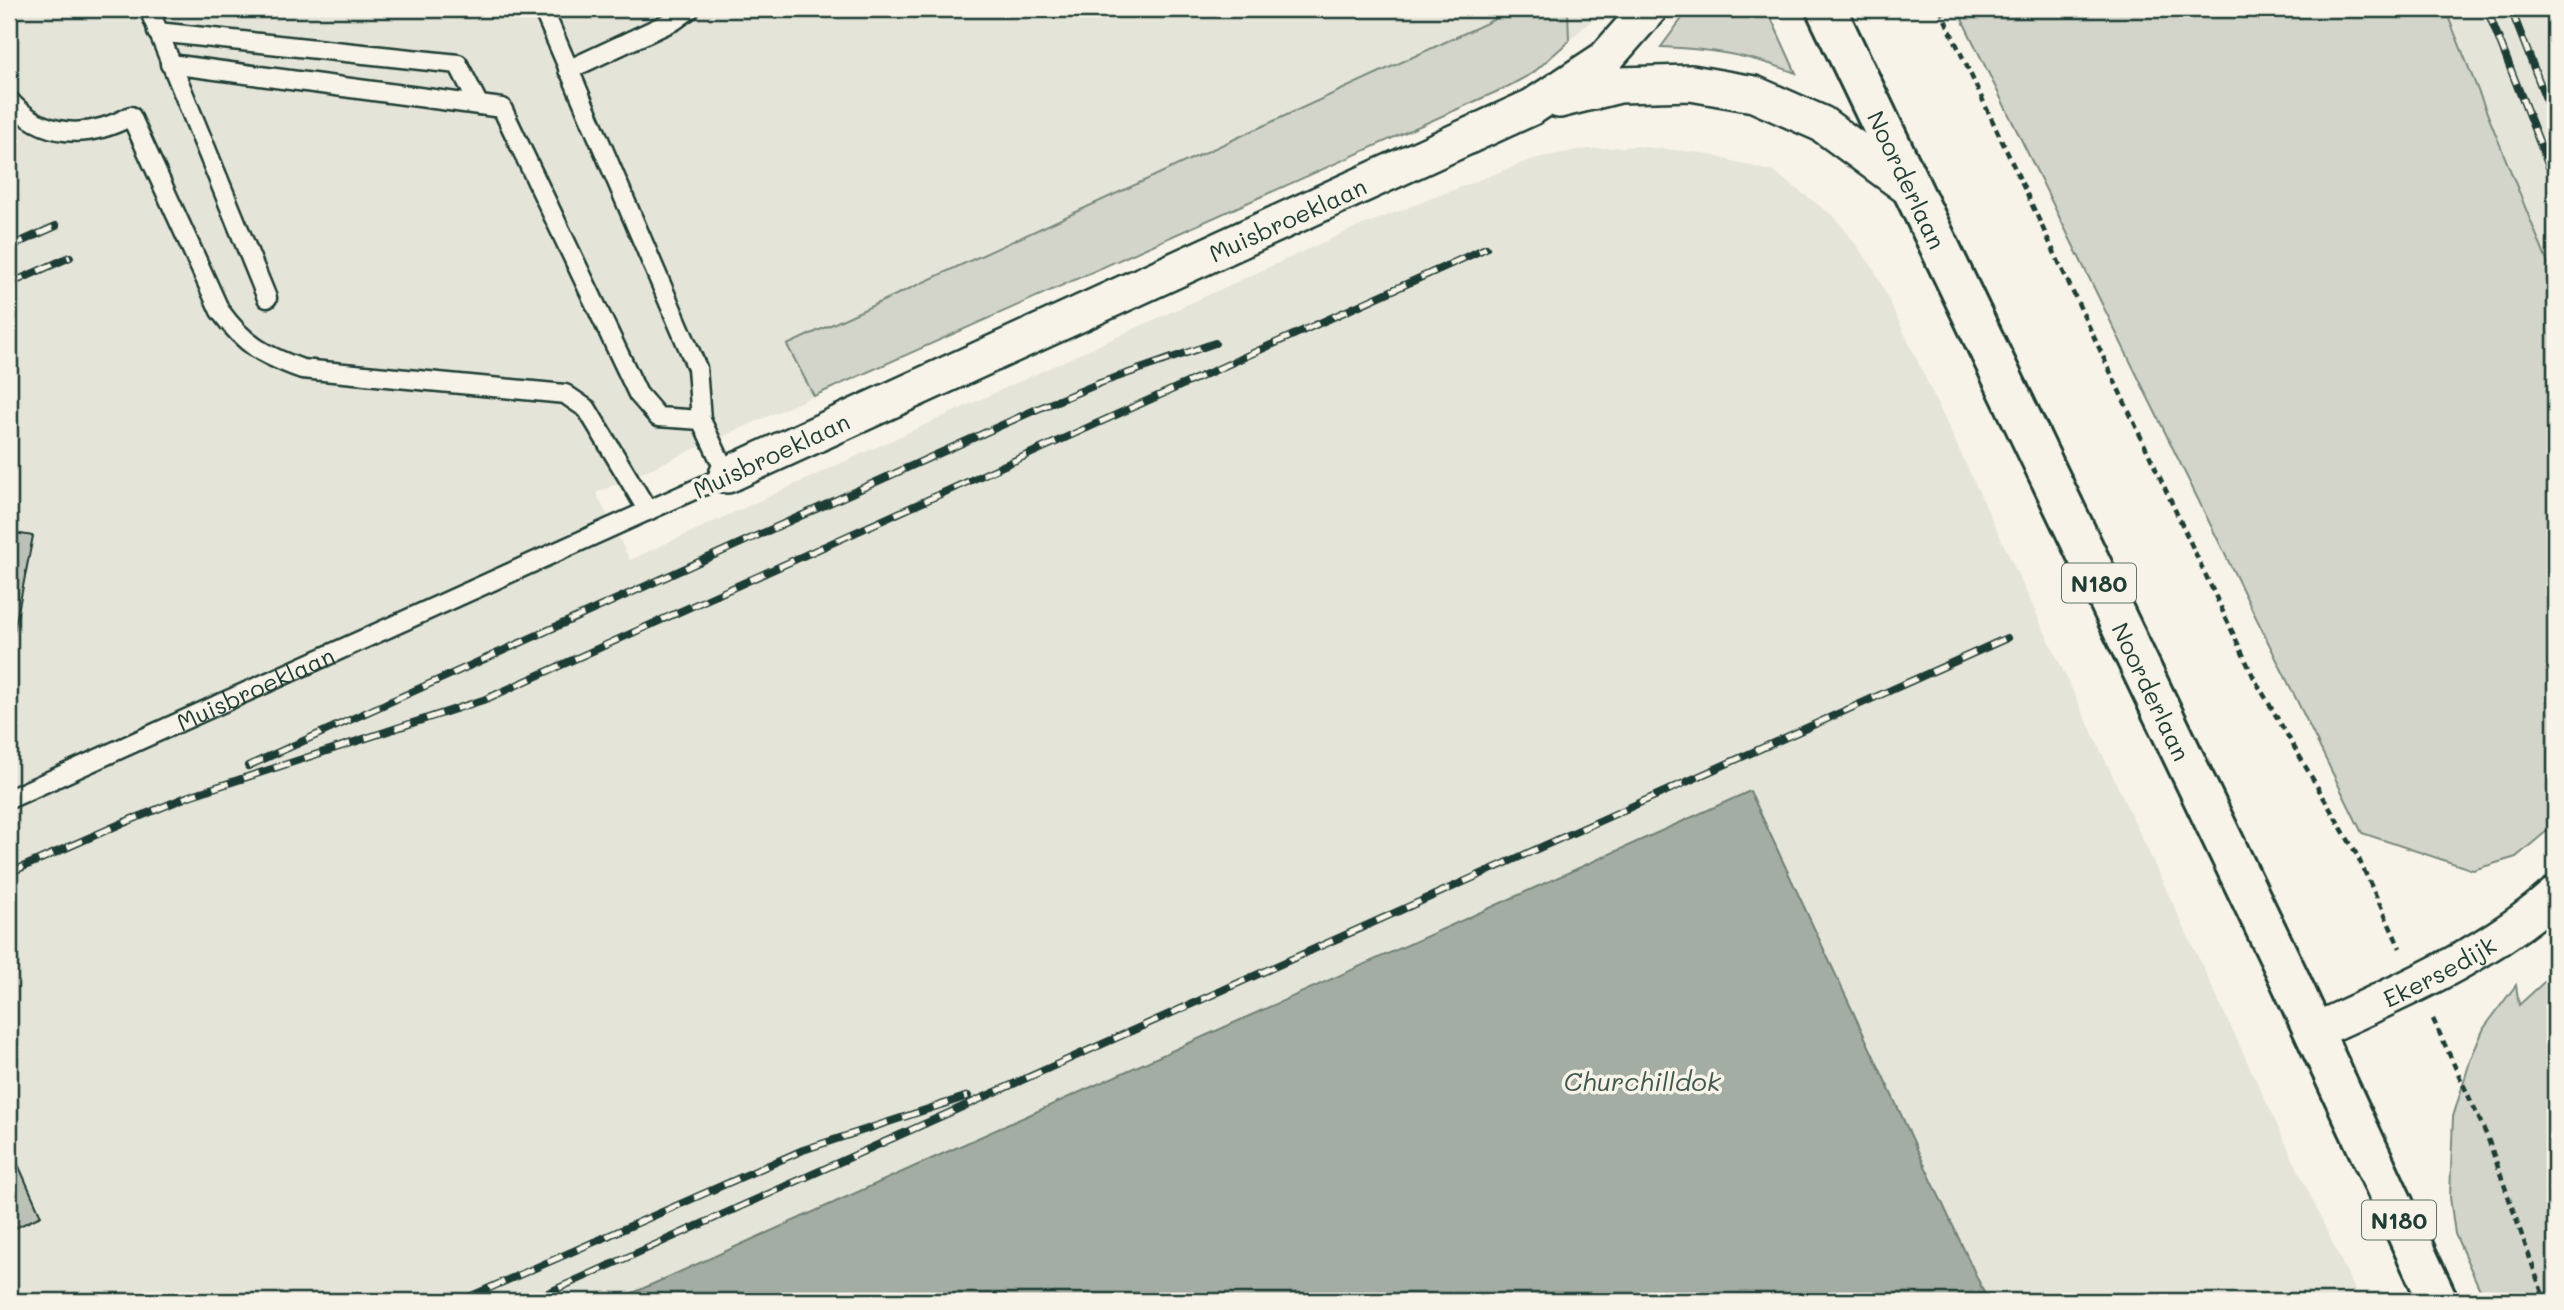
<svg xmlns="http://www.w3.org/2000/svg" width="2564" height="1310" font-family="Mali,sans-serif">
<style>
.built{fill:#e5e4d9}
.green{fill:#d3d5ca;stroke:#79897f;stroke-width:2}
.water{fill:#a4ada3;stroke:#6f8077;stroke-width:2}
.building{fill:#bbc1b6;stroke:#1f3d34;stroke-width:2}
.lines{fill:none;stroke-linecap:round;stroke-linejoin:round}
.lane-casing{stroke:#1f3d34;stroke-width:23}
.street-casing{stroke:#1f3d34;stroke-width:40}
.primary-casing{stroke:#1f3d34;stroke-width:44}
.path{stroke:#1f3d34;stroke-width:4.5;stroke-dasharray:7 5;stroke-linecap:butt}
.lane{stroke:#f7f3e8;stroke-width:18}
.street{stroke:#f7f3e8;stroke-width:35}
.primary{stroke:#f7f3e8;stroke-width:38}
.rail-casing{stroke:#1f3d34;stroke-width:8}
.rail{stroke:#f7f3e8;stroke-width:5;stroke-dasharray:16;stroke-linecap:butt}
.labels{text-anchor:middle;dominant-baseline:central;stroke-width:7;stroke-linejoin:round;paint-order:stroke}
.shield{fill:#f7f3e8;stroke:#60746a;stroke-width:2}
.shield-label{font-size:23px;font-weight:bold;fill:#1f3d34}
.street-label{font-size:24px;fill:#1f3d34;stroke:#f7f3e8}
.water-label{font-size:26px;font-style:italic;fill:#405950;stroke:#f7f3e8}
</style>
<rect width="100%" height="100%" fill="#f7f3e8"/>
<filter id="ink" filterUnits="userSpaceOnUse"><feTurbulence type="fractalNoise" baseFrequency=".0143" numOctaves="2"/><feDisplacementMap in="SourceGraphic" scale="14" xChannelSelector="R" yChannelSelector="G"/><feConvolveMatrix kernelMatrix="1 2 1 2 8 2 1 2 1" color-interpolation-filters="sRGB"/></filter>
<g filter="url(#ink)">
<!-- built -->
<path class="built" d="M9,9H1604L1533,73L1507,87L596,493L630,560L1350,230L1533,159L1577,150L1636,146L1702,153L1774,172L1836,218L1874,269L2360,1301H1988L1750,792L615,1301H9Z
M2445,9H2555V281Z"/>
<!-- green -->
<path class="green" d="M1517,9H1568L1569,41L1533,73L1507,87L814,396L787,345Z
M1689,9H1767L1796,73C1749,55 1711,49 1661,47Z
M1957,9H2445L2555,281V824L2516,857L2473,870L2362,833Z
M2555,972V1301H2485L2455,1234L2450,1197L2453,1117L2471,1058L2484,1028L2516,985L2519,1005Z"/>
<!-- water -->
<path class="water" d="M1750,791L1988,1301H615Z"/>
<!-- building -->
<path class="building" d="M9,532L33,536L11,647H9Z
M9,1144L41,1216L9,1231Z"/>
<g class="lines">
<!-- lane casing -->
<g class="lane-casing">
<g id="lane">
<path d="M149,9L267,298"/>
<path d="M157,32L458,64L479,105"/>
<path d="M170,64L502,108L638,394L658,417L701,420"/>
<path d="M568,70L675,20L690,9"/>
<path d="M9,100C43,139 88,139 131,116L220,311C245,345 263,355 302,369L565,394L587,409L648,511"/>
<path id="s1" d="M9,799L727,475L701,420L697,368L543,9"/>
</g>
</g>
<!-- street casing -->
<g class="street-casing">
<g id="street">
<path d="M1559,100L1619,85L1691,83L1754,94L1822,124L1909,188"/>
<path id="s2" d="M727,475L1532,107L1605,59L1649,9"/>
<path id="s3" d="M2313,1032C2397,993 2485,957 2555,895"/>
</g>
</g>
<!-- primary casing -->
<g class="primary-casing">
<g id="primary">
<path id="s4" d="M1826,9L2289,978L2438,1301"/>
</g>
</g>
<!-- path -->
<path class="path" d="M1940,9L2254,678L2357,855L2400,948
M2433,1019L2487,1136L2545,1301"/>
<!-- lane -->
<use href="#lane" class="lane"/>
<!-- street -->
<use href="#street" class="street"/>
<!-- primary -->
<use href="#primary" class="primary"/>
<!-- rail casing -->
<g class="rail-casing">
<path id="rail" d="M2487,9L2555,182
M2511,9L2555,122
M2553,9L2555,14
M9,247L56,226
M9,284L70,257
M248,766L1035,410L1100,383L1215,343
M124,823L189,796L486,699L1486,248
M9,873L134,818
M460,1301L803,1150L968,1096
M530,1301L2007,638"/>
</g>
<!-- rail -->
<use href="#rail" class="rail"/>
</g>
</g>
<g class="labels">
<!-- shield labels -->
<g class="shield">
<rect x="2062" y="563.5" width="74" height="39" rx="5"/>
<rect x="2362" y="1200.5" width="74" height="39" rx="5"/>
</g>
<g class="shield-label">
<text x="2099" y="583">N180</text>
<text x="2399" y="1220">N180</text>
</g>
<!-- street labels -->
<g class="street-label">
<text stroke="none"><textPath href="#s4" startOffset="189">Noorderlaan</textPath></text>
<text stroke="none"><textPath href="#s2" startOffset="616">Muisbroeklaan</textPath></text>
<text transform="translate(771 455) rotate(-25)">Muisbroeklaan</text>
<text stroke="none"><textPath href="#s1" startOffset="270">Muisbroeklaan</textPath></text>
<text stroke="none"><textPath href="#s4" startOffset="756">Noorderlaan</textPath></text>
<text stroke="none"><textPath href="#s3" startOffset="140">Ekersedijk</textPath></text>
</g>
<!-- water labels -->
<g class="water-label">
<text x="1642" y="1081">Churchilldok</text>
</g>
</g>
<!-- margin -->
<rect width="2564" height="1310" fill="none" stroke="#f7f3e8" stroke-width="35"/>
<rect x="18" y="18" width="2529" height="1275" fill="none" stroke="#1f3d34" stroke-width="2.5" filter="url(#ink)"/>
</svg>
